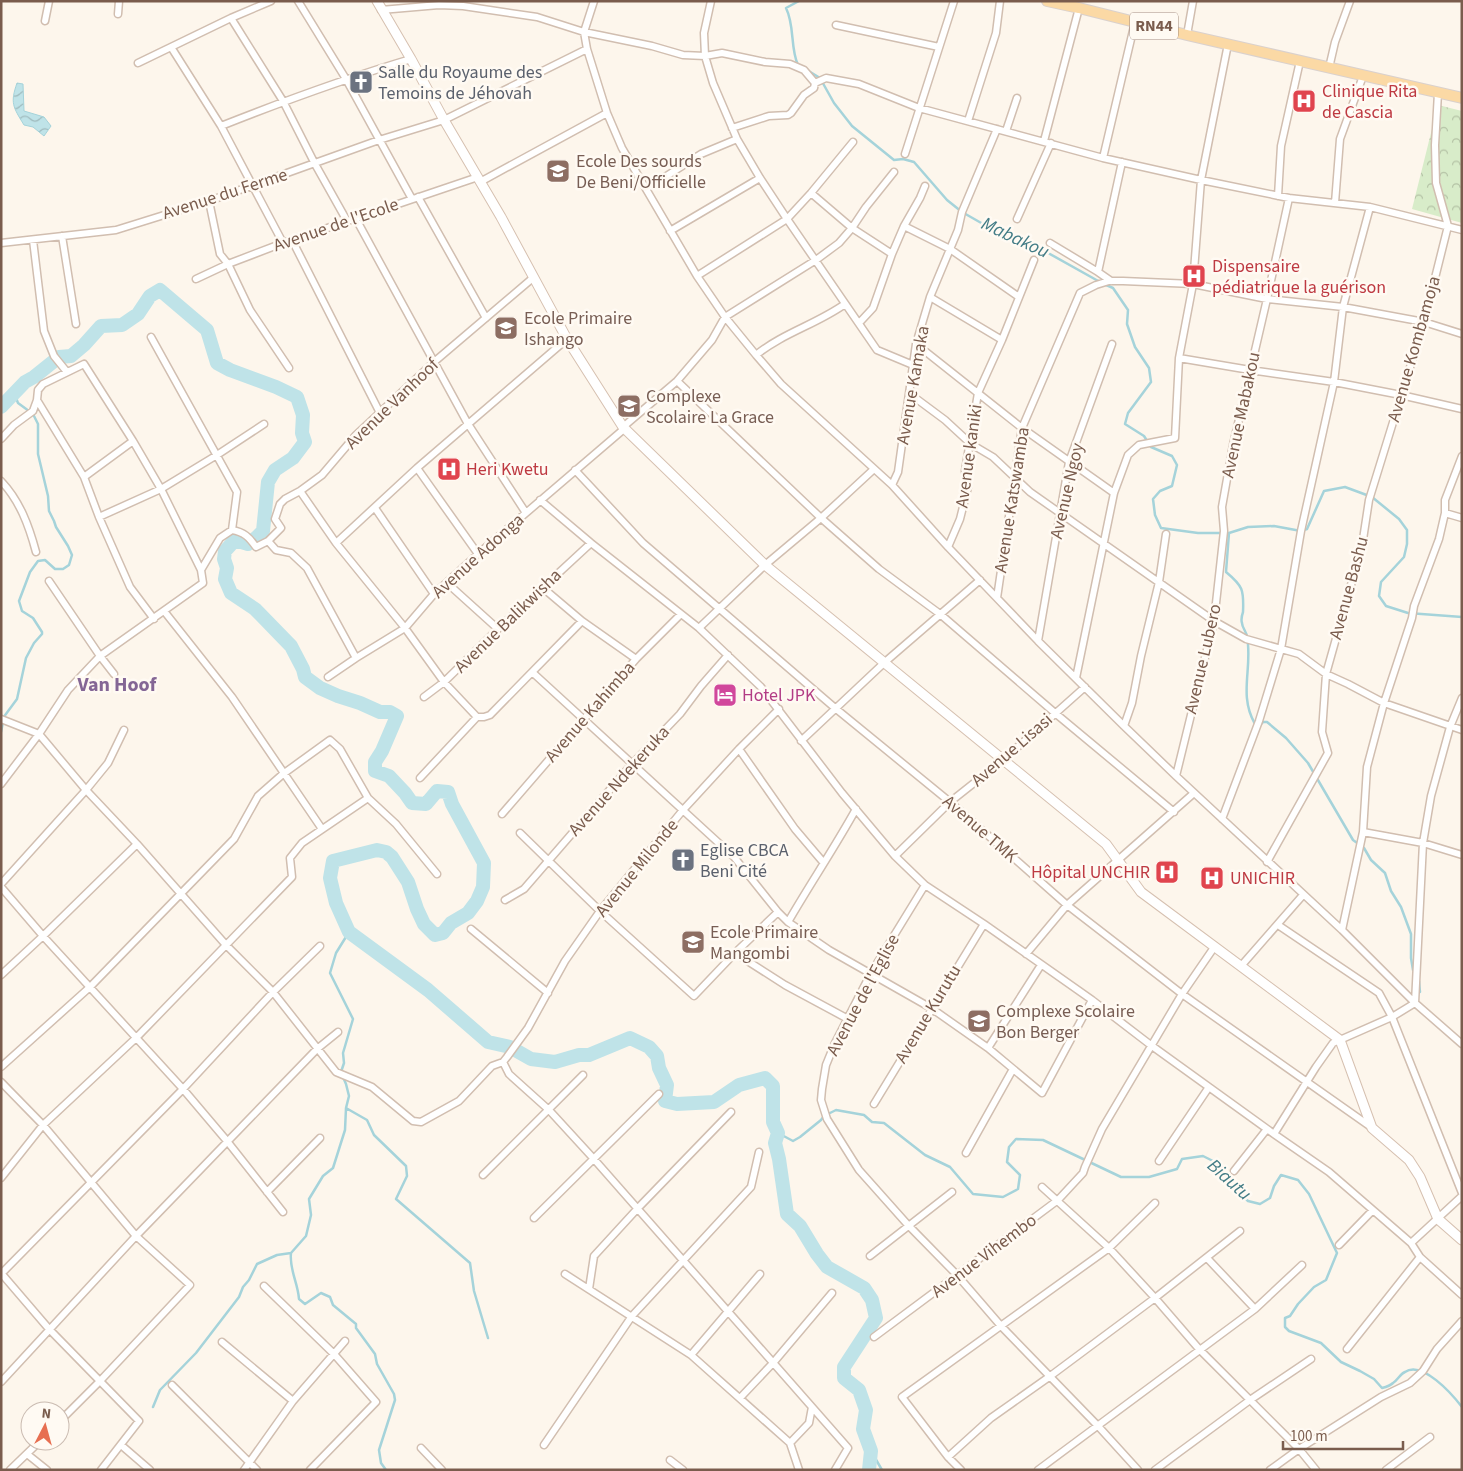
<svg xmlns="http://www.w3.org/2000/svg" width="1463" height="1471" font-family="'Source Sans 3',sans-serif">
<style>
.forest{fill:url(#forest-crowns)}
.water{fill:url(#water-waves);stroke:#a5d3da}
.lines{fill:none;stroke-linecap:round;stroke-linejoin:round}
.stream{stroke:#a5d3da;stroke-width:2.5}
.river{stroke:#bfe3e8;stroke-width:14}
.street-casing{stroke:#d1beb0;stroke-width:9}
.secondary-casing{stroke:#d6c0b0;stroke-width:11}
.primary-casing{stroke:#dad1cd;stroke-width:12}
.street{stroke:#fff;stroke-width:6}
.secondary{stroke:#fff;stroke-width:9}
.primary{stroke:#fbd9a5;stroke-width:10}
.labels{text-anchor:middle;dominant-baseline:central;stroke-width:5;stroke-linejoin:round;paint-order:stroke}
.shield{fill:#fffaf3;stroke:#a28b7f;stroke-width:1}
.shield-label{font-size:16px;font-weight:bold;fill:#7a5c4d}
.worship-label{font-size:18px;fill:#5b616d;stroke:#fffaf3;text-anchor:start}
.health-label{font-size:18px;fill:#be3a42;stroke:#fffaf3;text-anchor:start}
.education-label{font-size:18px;fill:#785e54;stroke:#fffaf3;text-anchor:start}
.street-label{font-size:18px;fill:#7a5c4d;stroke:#fffaf3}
.hotel-label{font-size:18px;fill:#b23c85;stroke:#fffaf3;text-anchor:start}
.water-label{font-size:19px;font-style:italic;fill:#437c86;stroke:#fffaf3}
.quarter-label{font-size:20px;font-weight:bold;fill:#846695;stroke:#fffaf3}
</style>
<defs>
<pattern id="forest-crowns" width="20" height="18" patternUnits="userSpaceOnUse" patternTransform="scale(1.25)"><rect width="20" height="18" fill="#d8ecc9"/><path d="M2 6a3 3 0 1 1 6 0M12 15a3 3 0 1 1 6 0" fill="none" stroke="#b4c2a5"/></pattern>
<pattern id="water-waves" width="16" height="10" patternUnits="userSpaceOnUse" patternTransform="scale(1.25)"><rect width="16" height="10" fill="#bfe3e8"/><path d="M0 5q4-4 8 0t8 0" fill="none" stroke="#a0bbbe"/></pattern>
</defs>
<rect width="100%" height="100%" fill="#fdf6ec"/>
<!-- forest -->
<path class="forest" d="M1438,105L1462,111V223L1412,209Z"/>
<!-- water -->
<path class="water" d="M17,83L23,84L24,111L44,117L51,126L44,136L33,127L24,125C13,107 10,103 17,83Z"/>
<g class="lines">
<!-- stream -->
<path class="stream" d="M798,65C790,48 795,26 786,8L799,1
M807,70L820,78L834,103L852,126L894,160L903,159L914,162L947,200L962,212L1011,240L1041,249L1100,282
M1104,284L1113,288L1128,310L1127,324L1135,347L1149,368L1151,382L1128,413L1125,424L1144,436L1151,447L1172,456L1177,465L1172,486L1160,491L1153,499L1155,515L1161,528L1198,533H1229L1248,527L1274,526L1301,531L1307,529L1324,491L1345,487L1372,497L1399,519L1407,530V544L1404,557L1381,582L1379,596L1386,606L1408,613L1462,617
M1229,533L1226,572C1243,586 1244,590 1243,612C1242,615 1241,620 1242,623C1242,628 1247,632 1247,637C1253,667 1238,695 1255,724L1260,725L1263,722H1267L1286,738L1308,763L1353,840L1364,848L1371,860L1385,873L1391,891L1401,907L1411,934V958L1413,970L1417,971
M3,718L17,699L26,658L34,643L42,634V632L33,618L22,611L19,601L30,572L38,561L45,560L55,569H63L69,565L72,555L68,546L56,527L54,521L49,511L48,496L38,454V424L33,414L18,403L14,393
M1,732L3,722
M1419,981L1420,992
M341,1072L344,1063L343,1053L353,1019L330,973L336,953L349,932
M343,1077L346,1084L349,1096L346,1108L345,1130L333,1168L323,1176L309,1199L311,1215L306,1236L291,1253C289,1269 298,1283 299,1299L305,1304L321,1293L330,1297L333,1305L356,1324V1328L375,1354L377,1364L394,1394L395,1400L379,1450L381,1463L386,1470
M346,1108L367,1120L374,1135L406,1166L407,1176L396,1199L470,1263L474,1291L488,1338
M778,1133L793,1141L800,1137L821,1120L824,1116L836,1110L864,1115L872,1122L884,1123L925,1155L950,1167L973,1194L1003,1197L1018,1189L1020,1175L1007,1162L1009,1147L1016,1139L1043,1140L1121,1177H1149L1177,1169L1182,1159L1203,1156L1213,1161L1232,1187L1248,1201L1260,1204L1270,1198L1274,1186L1281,1175L1298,1180L1309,1194L1337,1253L1326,1280L1314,1287L1298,1304L1290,1316L1285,1318V1327L1289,1331L1321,1343L1341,1362L1360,1371L1374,1379L1382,1388C1386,1387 1390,1386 1393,1383C1398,1380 1400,1374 1405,1372C1422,1360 1452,1394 1462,1407
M153,1407L160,1390L196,1353L239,1297L243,1287L249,1280L257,1264L277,1255L291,1253
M871,1451L882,1470"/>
<!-- river -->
<path class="river" d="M1,407L25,382L34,377L59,357L71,356L84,345L101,326L122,325L138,314L150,296L160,290L207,330L217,363L230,370L276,387L297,397L303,415L302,433L305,442L293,458L275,470L268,482L263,531L257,537L248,544L235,540L225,551L224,559L227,568L225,579L231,593L255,609L291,646L303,669L305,677L320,688L338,696L360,703L380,712H390L397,716L382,751L375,762V771L389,776L405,793L412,803L426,804L437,791L448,792L452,804L484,863L483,887L477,901L468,913L451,923L443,933L435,935L424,924L417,909L408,882L392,857L386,852L377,850L333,861L330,878L336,903L349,932L428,990L488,1042L510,1047L531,1059L555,1062L579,1055H589L630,1038L649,1047L657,1056L659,1068L667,1085L665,1101L677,1104L714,1102L739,1085L765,1078L773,1086V1122L778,1133L775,1143L779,1159L787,1214L800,1226L817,1254L827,1267L864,1288L872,1300L876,1318L844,1367V1378L859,1390L866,1410L863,1429L871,1451L869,1470"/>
<!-- street casing -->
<g class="street-casing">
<path id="street" d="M298,1L346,79L412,199
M594,1L584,32L587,49L607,113L622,148L697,276L725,317L756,355L781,384L892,485L948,547L1038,641L1124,726L1176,776L1342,930L1415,1003L1462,1044
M711,1L704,33L705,56L713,83L737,139L760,178L787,219L877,350L913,365
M381,10L439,5L463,6L537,17L584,32L652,46L683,55L705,56L722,53L765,62L790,64L804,70L815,83L826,78L859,84L919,108L1103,158L1201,180L1289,198L1370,207L1462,230
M118,14L119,1
M231,18L283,101L315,164L347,221
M45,21L49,1
M836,25L939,47
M1187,35L1193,1
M171,47L221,126L283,243
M138,63L231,18L271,1
M1329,68L1335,42L1350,1
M968,121L996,33L1000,1
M221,126C284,101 347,78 411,59
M732,128L769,116L788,115L791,113L804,95L814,88L815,83
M1006,131L1017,98
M1044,141L1079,8
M905,154L954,1
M1103,158L1135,22
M480,182L607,113
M646,189L701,154L737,139
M811,193L852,228L892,254
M1278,196L1281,146L1300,61
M418,197L486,318
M209,201L220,254L228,264L250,310L289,368
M1335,203L1340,139L1363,76
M356,219L468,424L526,513
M1017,219L1051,143
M904,226L950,249L1019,297
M670,231L760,178
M62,236L76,324
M33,240L44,331L54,356L67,372
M292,240L380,413
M1,243L116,230L209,201L379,140L444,120L587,49
M1050,243L1098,272
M697,276L787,219L811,193L853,142
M196,279L228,264L283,243L478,177
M1111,281L1098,272L1122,162
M930,297L1002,340
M860,322L873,308L892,254L904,226L920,198L925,186
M151,337L237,492L232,530
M916,344L1022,428L1114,493
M756,355C783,333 817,324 845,304
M1179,358L1250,370L1334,382L1401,395L1462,409
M677,381L821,518L879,569L940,614L1055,713L1174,812
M910,394L945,420L971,444L993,457L1030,492L1214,621L1246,639L1299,654L1326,674L1348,684L1384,703L1462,730
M37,400L84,477L99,517L130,587L154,619
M623,427L677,381L712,340L725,317L816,260L839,243L852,228L866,207L894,172
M1,439L14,425L33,411L37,400L38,390L43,384L84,364L133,441L161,489L201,570
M417,468L478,554
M575,470L643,543L835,708L950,802L1067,905L1182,994L1371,1127
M84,477L133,441
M1,481C20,501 29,526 36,552
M892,485L898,472L916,344L930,297L958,230L962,212L997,129
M300,491L336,543L405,628L444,682L477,717L420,778
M540,500L591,543L699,628L761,687L842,793L895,856L925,885L984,924L1092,1000L1152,1046L1274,1134L1329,1172L1411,1243
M375,508L434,594
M1445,513L1462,518
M99,517L161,489L217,455L264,424
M268,541L276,550L291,553L307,568L356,658
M336,543L417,468L567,339
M948,547L960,519L968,487L965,471L978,393L1002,340L1034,260
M49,581L100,656L114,674
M447,583L498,629
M543,588L582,621L636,659
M997,598L1022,428L1080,293L1096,285L1109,281H1123L1193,284L1267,299L1343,307L1424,322L1462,334
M164,611L232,697L322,829
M699,628L765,565L821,518L874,469
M1038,641L1069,462L1112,344
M532,672L734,857L778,912L788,922L829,950L931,1008L988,1048L1042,1093L1092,1000
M328,677L356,658L405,628L434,594L478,554L624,429
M1076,678L1114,493L1128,455L1139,445L1175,438L1179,358L1193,284L1201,180L1228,44
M424,697L444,682L498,629L591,543
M477,717H484L490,715L582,621
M1,719L39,734L86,790L137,844L226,945L273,992L336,1072L372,1087L413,1121L421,1122L459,1101L492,1066L503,1062L507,1057L528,1028L565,961L600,911L683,810L739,749L779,709
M1124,726L1132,703L1141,656L1159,582L1166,534
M801,741L885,662L980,580
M739,749L795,829L823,862
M1176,776L1214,621L1224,531L1222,507L1233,445L1267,299L1289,198
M1,784L39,734L68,690L100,656L203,583L201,570L220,538L232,530C244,532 249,537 256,547L268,541L281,528L275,519L280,504L285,499L300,491L322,475L356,435L434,362L534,277
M502,814L636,659L681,614
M1222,819L1259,721L1281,649L1301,531L1334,382L1343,307L1370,207
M1363,832L1423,843L1462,855
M520,833L600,911L694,996L735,953L778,912
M895,856L950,802L1003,760L1085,687
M1267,862L1328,753L1322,732L1326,674L1362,546L1369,500L1424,322L1448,226L1436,183L1435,145L1438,93
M1,884L86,790L108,763L124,730
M925,885L871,973L835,1043L826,1065L822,1089L821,1100L827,1119L859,1170L908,1225L957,1275L1001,1326L1098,1426L1138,1470
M1,887L43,936L183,1089L227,1141L283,1212
M505,900L524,889L632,764L680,714L701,686L728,655
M788,922C810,884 835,847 856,809
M1278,925L1379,993L1392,1017L1462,1193
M471,929L548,993
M1342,930L1363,832L1367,767L1384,703L1412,618L1414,606L1439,539L1445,513V500L1462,456
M735,953L785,985L848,1019
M1026,954L1067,905L1194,793
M1241,966L1303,895
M1,975L43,936L137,844
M1415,1003L1423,843L1431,796L1450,727L1462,698
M988,1048L1041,965
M503,1062L509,1074L549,1110L593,1158L812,1407L809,1423L790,1443L799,1470
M1,1067L90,987L234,839L258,796L283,774L330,740L340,749L368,798L396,824L437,874
M1,1082L43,1125L136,1236L190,1285L100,1381L60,1421
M874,1104L984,924
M1274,1134L1316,1067L1333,1043L1392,1017L1415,1003
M966,1153L1013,1069
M1159,1161L1209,1087
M1234,1171L1267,1129
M483,1175L583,1075
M1,1178L43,1125L136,1038L292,877L290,858L302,843L368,798
M1042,1187L1109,1248L1155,1298L1199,1349L1299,1449L1316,1470
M267,1192L320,1138
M534,1218L659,1094
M1339,1245L1372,1211
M870,1256L952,1192
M1420,1257L1462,1295
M1207,1258L1255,1309
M1,1273L49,1329L139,1421L101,1470
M1,1274L183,1089L273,992L320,946
M565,1274L691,1355L790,1443
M264,1286L334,1354L376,1402L310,1470
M589,1289L594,1256L638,1208L731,1112
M874,1337L1058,1200L1083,1173L1085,1167L1102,1129L1182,994L1215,946
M222,1342L293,1401
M1347,1349L1420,1257L1411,1243L1462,1196
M691,1355L760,1274
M1,1382L136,1236L317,1049L338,1032
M172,1385L257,1470
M740,1398L773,1363L832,1293
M812,1407L848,1448L835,1470
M121,1445L150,1470
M544,1445L632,1316L751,1187L759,1152
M421,1448L442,1470
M27,1454L47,1470
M948,1457L991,1418L1049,1377L1155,1298L1240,1231
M670,1460L683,1470
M10,1470L40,1441
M244,1470L293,1401L345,1341
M961,1470L948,1457L902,1397L1109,1248L1155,1203
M1038,1470L1255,1309L1302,1265
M1155,1470L1250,1400L1311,1359
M1270,1470L1299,1449L1381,1397L1410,1383L1423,1371L1437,1349L1462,1321
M1386,1470L1430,1437"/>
</g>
<!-- secondary casing -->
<g class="secondary-casing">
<path id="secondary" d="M377,1L411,59L444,120L501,217L567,339L623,427L765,565L1106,844L1141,892L1340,1040L1372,1128L1409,1160L1420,1177L1438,1219L1462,1240"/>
</g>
<!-- primary casing -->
<g class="primary-casing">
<path id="primary" d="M1047,1L1079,8L1187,35L1462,98"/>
</g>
<!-- street -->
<use href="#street" class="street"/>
<!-- secondary -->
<use href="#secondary" class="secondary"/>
<!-- primary -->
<use href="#primary" class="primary"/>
</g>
<!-- icons -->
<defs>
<g id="church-square" transform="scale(1.25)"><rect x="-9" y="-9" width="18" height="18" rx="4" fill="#6b7280" stroke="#fffaf3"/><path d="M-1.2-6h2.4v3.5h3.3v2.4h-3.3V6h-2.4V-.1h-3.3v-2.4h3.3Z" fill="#fff"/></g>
<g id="hospital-square" transform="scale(1.25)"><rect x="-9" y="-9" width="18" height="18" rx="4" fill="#e0444e" stroke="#fffaf3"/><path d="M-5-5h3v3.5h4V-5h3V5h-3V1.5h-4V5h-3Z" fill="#fff"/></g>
<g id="school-square" transform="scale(1.25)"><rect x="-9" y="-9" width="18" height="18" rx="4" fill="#8d6e63" stroke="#fffaf3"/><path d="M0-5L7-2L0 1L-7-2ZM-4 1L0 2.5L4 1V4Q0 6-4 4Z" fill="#fff"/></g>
<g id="hotel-square" transform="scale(1.25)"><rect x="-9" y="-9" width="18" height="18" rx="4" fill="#d1479c" stroke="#fffaf3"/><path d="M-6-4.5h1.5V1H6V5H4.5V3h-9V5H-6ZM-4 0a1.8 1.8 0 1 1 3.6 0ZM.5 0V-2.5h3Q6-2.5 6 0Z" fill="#fff"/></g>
</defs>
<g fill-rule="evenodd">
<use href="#church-square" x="361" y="82"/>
<use href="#hospital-square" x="1304" y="101"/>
<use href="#school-square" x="558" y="171"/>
<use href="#hospital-square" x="1194" y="276"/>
<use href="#school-square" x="506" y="328"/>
<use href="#school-square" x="629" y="406"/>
<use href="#hospital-square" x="449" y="469"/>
<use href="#hotel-square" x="725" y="695"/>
<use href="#church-square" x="683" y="860"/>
<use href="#hospital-square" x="1167" y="872"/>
<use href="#hospital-square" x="1212" y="878"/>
<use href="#school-square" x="693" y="942"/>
<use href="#school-square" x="979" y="1021"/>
</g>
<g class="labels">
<!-- shield labels -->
<rect class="shield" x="1130" y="12.5" width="48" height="27" rx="4"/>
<g class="shield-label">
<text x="1154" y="26">RN44</text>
</g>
<!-- worship labels -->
<g class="worship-label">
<text x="378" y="72">Salle du Royaume des<tspan x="378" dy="21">Temoins de Jéhovah</tspan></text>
<text x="700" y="850">Eglise CBCA<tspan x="700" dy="21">Beni Cité</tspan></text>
</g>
<!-- health labels -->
<g class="health-label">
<text x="1322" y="91">Clinique Rita<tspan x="1322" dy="21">de Cascia</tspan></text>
<text x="1212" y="266">Dispensaire<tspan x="1212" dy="21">pédiatrique la guérison</tspan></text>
<text x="466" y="469">Heri Kwetu</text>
<text x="1150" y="872" text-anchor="end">Hôpital UNCHIR</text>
<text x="1230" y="878">UNICHIR</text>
</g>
<!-- education labels -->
<g class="education-label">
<text x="576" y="161">Ecole Des sourds<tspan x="576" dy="21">De Beni/Officielle</tspan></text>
<text x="524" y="318">Ecole Primaire<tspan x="524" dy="21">Ishango</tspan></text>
<text x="646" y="396">Complexe<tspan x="646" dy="21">Scolaire La Grace</tspan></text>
<text x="710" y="932">Ecole Primaire<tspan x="710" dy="21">Mangombi</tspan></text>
<text x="996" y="1011">Complexe Scolaire<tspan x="996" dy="21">Bon Berger</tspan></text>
</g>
<!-- street labels -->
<g class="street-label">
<text transform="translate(225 194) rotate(-18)">Avenue du Ferme</text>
<text transform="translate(336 225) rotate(-19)">Avenue de l'Ecole</text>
<text transform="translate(1414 349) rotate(-74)">Avenue Kombamoja</text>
<text transform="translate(913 385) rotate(-80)">Avenue Kamaka</text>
<text transform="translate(392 404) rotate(-44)">Avenue Vanhoof</text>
<text transform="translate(1241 415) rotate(-78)">Avenue Mabakou</text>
<text transform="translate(969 456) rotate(-82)">Avenue kaniki</text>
<text transform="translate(1067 491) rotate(-77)">Avenue Ngoy</text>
<text transform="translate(1012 500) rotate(-81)">Avenue Katswamba</text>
<text transform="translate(478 556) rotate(-42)">Avenue Adonga</text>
<text transform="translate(1349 588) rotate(-75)">Avenue Bashu</text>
<text transform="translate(508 621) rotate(-44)">Avenue Balikwisha</text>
<text transform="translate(1203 659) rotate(-77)">Avenue Lubero</text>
<text transform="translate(590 712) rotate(-49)">Avenue Kahimba</text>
<text transform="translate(1012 750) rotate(-41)">Avenue Lisasi</text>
<text transform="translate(619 781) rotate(-48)">Avenue Ndekeruka</text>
<text transform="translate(980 829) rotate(41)">Avenue TMK</text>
<text transform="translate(637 868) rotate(-51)">Avenue Milonde</text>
<text transform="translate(863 995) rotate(-62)">Avenue de l'Eglise</text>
<text transform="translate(928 1014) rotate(-59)">Avenue Kurutu</text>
<text transform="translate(984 1256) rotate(-37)">Avenue Vihembo</text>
</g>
<!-- hotel labels -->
<g class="hotel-label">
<text x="742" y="695">Hotel JPK</text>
</g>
<!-- water labels -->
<g class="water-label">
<text transform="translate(1015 238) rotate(25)">Mabakou</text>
<text transform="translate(1229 1180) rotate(42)">Biautu</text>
</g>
<!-- quarter labels -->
<g class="quarter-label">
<text x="117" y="685">Van Hoof</text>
</g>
</g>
<!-- border -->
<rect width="1463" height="1471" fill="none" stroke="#7a5c4d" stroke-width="5"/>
<!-- north arrow -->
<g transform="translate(45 1426) rotate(6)"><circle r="24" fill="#fffaf3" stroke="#cabbb1"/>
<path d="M0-4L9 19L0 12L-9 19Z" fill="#e76f51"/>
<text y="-8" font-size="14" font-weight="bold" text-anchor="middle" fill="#7a5c4d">N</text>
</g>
<!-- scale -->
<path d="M1283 1441v8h120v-8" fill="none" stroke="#7a5c4d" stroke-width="2.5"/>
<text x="1290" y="1441" font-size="15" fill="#7a5c4d" stroke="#fffaf3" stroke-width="4" paint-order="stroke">100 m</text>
</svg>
